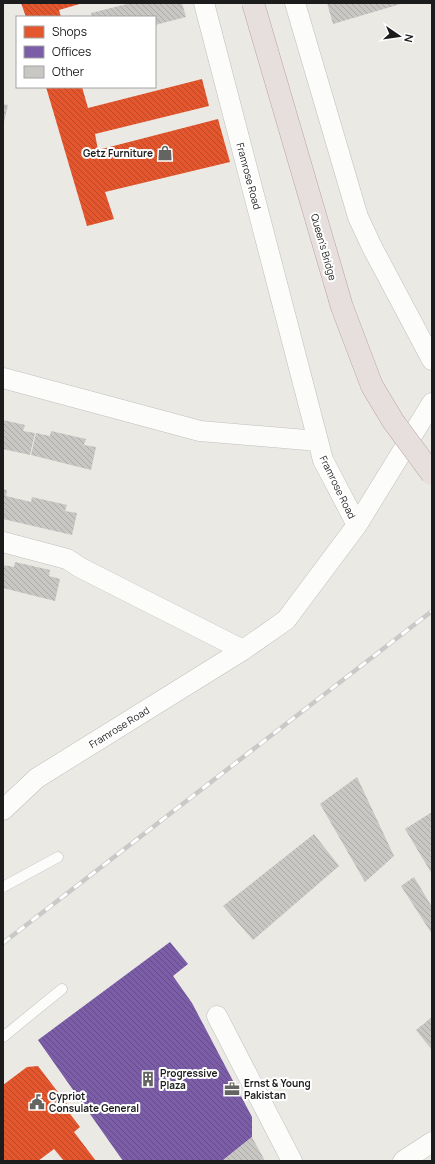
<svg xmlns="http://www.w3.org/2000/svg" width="435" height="1164" font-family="Manrope,sans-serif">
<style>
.shops{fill:url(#shops-back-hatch)}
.offices{fill:url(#offices-back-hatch)}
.building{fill:url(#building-back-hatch)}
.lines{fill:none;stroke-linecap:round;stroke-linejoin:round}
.lane-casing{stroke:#c0bfbd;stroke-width:11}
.street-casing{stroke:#c0bfbd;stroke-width:21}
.lane{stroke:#fcfcfb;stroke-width:10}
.street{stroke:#fcfcfb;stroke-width:20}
.rail-casing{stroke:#c9c9c8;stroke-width:4.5}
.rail{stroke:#fff;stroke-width:3;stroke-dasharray:9;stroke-linecap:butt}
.highway-bridge-casing{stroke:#bba0a3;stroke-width:23;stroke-linecap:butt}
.highway-bridge{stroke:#e7dfde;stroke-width:22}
.labels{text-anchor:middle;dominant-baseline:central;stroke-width:4;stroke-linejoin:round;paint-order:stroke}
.poi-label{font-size:10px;font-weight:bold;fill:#1c1c1c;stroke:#fff;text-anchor:start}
.street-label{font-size:10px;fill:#1c1c1c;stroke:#fff}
</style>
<defs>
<pattern id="shops-back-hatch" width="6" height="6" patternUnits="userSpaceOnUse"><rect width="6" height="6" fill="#e4572e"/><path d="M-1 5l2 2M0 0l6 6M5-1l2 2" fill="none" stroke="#b84726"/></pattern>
<pattern id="offices-back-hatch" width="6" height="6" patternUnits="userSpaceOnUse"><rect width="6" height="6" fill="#7b5ea7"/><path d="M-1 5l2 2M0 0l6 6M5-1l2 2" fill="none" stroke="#644d87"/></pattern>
<pattern id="building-back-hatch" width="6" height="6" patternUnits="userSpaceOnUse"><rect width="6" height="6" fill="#c8c7c4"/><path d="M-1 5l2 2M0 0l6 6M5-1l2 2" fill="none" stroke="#abaaa8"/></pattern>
</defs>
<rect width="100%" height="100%" fill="#eae9e4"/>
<!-- shops -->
<path class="shops" d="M21,3H83L59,10L61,17H26Z
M202,79L209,106L95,134L98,150L218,119L230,162L105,192L114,219L87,226L46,87H82L88,108Z
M38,1066L67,1104L64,1106L80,1127L74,1132L96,1161H64L54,1149L38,1161H3V1085L27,1067Z"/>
<!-- offices -->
<path class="offices" d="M170,942L188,964L173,976L192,1003L252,1117V1137L222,1161H123L38,1040Z"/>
<!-- building -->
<path class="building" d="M131,3H182L186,17L155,25V17H92L91,13Z
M327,3H404L333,24Z
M3,104L8,105L4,122H3Z
M3,420L25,425L23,431L35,433L30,455L3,449Z
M51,431L86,439L84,445L96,447L91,470L31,455L36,433L50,436Z
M3,489L7,490L6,496L31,502L32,497L67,505L65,511L77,513L72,535L3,519Z
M15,562L50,570L49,576L60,579L55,601L3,588V565L14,567Z
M357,777L394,856L365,882L320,804Z
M432,812V874L405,829Z
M314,834L339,866L253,940L223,906Z
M414,877L432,907V934L401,886Z
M432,1017V1050L416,1030Z
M252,1137L265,1161H222Z"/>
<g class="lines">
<!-- lane casing -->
<g class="lane-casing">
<path id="lane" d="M3,887L58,857
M3,1037L62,989"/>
</g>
<!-- street casing -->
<g class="street-casing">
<path id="street" d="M295,3L358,217L372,247L432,360
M3,378L200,431L318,441
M357,525L432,403
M3,542L67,559L81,568L243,650
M3,810L37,778L243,650L286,620L357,525L323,460L204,3
M217,1016L292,1161
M403,1161L432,1142"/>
</g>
<!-- lane -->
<use href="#lane" class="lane"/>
<!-- street -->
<use href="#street" class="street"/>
<!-- rail casing -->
<g class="rail-casing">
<path id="rail" d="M3,943L432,611"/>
</g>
<!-- rail -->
<use href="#rail" class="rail"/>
<!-- highway-bridge casing -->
<g class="highway-bridge-casing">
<path id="highway-bridge" d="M253,3L342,307L372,386L393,421L432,474"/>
</g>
<!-- highway-bridge -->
<use href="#highway-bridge" class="highway-bridge"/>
</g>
<!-- icons -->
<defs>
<g id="shop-bare" transform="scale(1.2)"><path d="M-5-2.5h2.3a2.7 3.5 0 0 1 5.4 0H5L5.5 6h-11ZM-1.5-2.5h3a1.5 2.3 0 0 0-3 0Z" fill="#646462" stroke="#fff" stroke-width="2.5" paint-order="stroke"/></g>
<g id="building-bare" transform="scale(1.2)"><path d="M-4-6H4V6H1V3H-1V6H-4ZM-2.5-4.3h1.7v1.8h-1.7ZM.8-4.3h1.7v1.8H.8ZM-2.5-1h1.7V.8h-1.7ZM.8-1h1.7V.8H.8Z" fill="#646462" stroke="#fff" stroke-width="2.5" paint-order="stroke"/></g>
<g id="office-bare" transform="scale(1.2)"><path d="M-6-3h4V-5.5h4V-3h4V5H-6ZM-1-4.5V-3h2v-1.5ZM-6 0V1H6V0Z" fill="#646462" stroke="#fff" stroke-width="2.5" paint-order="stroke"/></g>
<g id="civic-bare" transform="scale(1.2)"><path d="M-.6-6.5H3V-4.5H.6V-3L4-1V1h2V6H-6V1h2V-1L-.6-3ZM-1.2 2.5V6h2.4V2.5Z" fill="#646462" stroke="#fff" stroke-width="2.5" paint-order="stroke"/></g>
</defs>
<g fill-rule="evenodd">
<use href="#shop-bare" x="165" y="153"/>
<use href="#building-bare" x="148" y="1079"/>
<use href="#office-bare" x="232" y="1089"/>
<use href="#civic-bare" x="37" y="1102"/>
</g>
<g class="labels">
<!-- poi labels -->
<g class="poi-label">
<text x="153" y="153" text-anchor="end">Getz Furniture</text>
<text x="160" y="1073">Progressive<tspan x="160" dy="12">Plaza</tspan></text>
<text x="244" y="1083">Ernst &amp; Young<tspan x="244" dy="12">Pakistan</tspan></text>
<text x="49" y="1096">Cypriot<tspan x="49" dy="12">Consulate General</tspan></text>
</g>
<!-- street labels -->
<g class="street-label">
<text transform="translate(249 176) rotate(75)">Framrose Road</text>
<text transform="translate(324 247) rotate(74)">Queen's Bridge</text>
<text transform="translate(338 487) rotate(64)">Framrose Road</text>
<text transform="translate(119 727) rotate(-32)">Framrose Road</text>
</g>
</g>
<!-- border -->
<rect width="435" height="1164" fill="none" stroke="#1c1c1c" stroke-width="8"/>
<!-- legend -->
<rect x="16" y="16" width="140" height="72" fill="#ffffff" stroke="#a4a4a4"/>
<rect x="24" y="26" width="20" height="12" fill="#e4572e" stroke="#a4a4a4"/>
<text x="52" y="36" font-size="12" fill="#1c1c1c">Shops</text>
<rect x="24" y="46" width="20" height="12" fill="#7b5ea7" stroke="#a4a4a4"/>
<text x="52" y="56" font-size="12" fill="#1c1c1c">Offices</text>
<rect x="24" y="66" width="20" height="12" fill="#c8c7c4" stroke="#a4a4a4"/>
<text x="52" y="76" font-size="12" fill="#1c1c1c">Other</text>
<!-- north arrow -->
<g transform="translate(399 36) rotate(103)" stroke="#ffffff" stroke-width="3" paint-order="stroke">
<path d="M0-3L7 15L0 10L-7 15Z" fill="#1c1c1c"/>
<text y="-6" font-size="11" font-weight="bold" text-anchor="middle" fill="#1c1c1c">N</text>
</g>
</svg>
